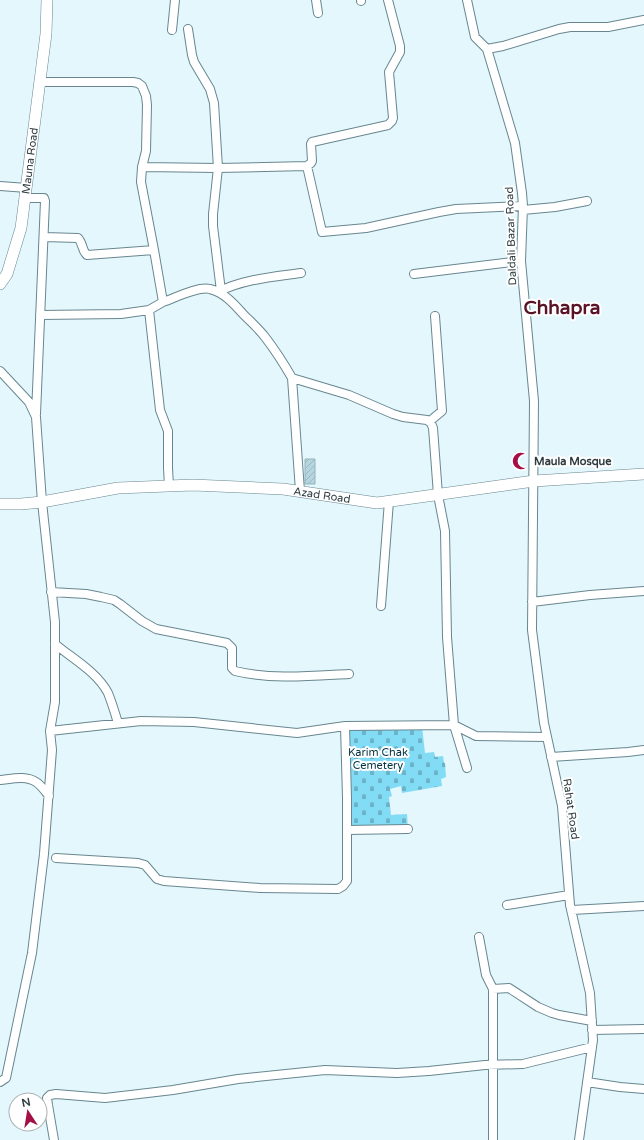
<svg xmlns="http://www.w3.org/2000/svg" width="644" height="1140" font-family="'Varela Round',sans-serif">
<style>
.cemetery{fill:url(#cemetery-stones)}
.building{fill:url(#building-hatch);stroke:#94b3bd}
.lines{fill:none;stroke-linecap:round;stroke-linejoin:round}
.street-casing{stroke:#68868f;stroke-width:10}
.secondary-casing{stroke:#68868f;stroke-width:12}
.street{stroke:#fff;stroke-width:8}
.secondary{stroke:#fff;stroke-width:11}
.labels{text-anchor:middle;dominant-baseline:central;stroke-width:4;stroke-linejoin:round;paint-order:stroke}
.street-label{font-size:11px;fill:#2f3c40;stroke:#fff}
.poi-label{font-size:11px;font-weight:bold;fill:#2f3c40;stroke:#fff;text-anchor:start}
.park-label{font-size:11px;fill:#003440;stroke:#fff}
.town-label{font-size:19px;font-weight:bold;fill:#581327;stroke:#fff}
</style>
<defs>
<pattern id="cemetery-stones" width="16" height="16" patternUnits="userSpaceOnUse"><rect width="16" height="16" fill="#82dcf5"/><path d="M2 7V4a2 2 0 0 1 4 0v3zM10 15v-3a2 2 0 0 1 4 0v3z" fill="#6bb4c8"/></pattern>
<pattern id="building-hatch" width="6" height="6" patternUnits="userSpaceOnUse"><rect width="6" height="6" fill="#b5d5df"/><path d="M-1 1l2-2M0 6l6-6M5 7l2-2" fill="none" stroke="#9cb8c0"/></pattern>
</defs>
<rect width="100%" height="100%" fill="#e3f7fd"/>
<!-- cemetery -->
<path class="cemetery" d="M345,726H422L425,753L434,752L435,757L443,756L444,763H445L446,777L441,779L442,786L402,793L401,786L390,789L392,796L389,797L391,815L407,814L408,829L347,830Z"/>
<!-- building -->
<path class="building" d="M305,459H315V484H305Z"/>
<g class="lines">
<!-- street casing -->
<g class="street-casing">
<path id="street" d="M316,0L318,13
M361,0V1
M467,0L475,37L487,49L515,143L522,193L523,206L521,261L534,401L532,630L544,723L562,806L570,905L590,993L593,1040L579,1140
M188,29L192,55L194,62L210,89L214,103L218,168L213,214V226L221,291
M172,30L175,0
M487,49L503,46L559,29L570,27H608L644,20
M40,82H133L138,83L142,86L146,96L147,105L146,151L142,167L141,182L154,250L163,302C175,298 198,286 210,289C224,292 235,305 244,315C251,322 259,329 265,337C275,350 284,364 292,378L300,491
M307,166L322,232L366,228L439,212L456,209L523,206
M142,167L218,168L307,166L311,163L312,161L311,144L312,142L388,125L392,121L393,118L389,72L400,52V46L388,0
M0,186L27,188
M25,198H44L45,201L36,414
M523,210L555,207L587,201
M44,237L78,238C83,243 82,251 87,255L154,250
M414,274L521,261
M218,292C244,279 273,277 301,273
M149,310L160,410L168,431V468L169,486
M40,315L121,314L149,310L163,302
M0,371L29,402L36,417L42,502L55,622V702L50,731L52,750L44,854L32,953L6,1078L0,1082
M292,378L349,395L393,414L403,417L427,420L431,423L433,428L438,495L445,531L447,637L454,725L467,768
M430,421L442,411L435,316
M51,592L86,594L101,597L114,600L120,604L142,621L156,629L227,643L232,648V668L235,671C272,680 311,676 349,674
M532,602L590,595L644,591
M381,606L389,501
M55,644C73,659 97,672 108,693C112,703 115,713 118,723
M50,731L141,721L194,722L297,733L345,726L454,725L476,736L547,737
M551,757L628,752L644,750
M0,780C11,779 26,775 36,782C41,785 45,791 49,796
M347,830L408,829
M56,858L138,863L145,865L157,879L164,881L260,888L338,889L343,886L347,881V798L345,726
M507,905L569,895
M572,910L644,906
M479,937L486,975L493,989V1140
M493,989L509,988L538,1007L552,1013L559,1015L592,1021
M592,1030L644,1029
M587,1082L620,1087L644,1089
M54,1140L48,1105L47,1098L50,1095L56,1094L105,1098L173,1090L238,1079L325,1070L397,1073L429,1071L485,1065L523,1064L592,1047"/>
</g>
<!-- secondary casing -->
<g class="secondary-casing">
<g id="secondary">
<path id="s1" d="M0,284L7,274L21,228L46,34L47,0"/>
<path id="s2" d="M0,504H21L42,502L118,488L193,485L283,489L377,503L534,481L644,474"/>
</g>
</g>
<!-- street -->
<use href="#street" class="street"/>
<!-- secondary -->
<use href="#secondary" class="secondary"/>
</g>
<!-- icons -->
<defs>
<g id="mosque-bare" transform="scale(1.38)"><path d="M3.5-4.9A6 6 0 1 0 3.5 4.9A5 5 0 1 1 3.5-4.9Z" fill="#a50f47" stroke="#fff" stroke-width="2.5" paint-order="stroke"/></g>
</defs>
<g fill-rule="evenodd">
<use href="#mosque-bare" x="521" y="461"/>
</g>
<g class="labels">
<!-- street labels -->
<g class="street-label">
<text stroke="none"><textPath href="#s1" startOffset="128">Mauna Road</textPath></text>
<text transform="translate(511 236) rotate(-92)">Daldali Bazar Road</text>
<text stroke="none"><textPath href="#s2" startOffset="324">Azad Road</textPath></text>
<text transform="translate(571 809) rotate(82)">Rahat Road</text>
</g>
<!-- poi labels -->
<g class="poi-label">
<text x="534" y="461">Maula Mosque</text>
</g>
<!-- park labels -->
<g class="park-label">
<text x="378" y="752">Karim Chak<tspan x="378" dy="13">Cemetery</tspan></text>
</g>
<!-- town labels -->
<g class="town-label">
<text x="562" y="308">Chhapra</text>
</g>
</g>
<!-- north arrow -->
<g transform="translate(28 1112) rotate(348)"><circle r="19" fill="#ffffff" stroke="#acb1b3"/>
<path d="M0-3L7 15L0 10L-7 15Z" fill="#a50f47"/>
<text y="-6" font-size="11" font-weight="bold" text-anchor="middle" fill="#2f3c40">N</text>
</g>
</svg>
